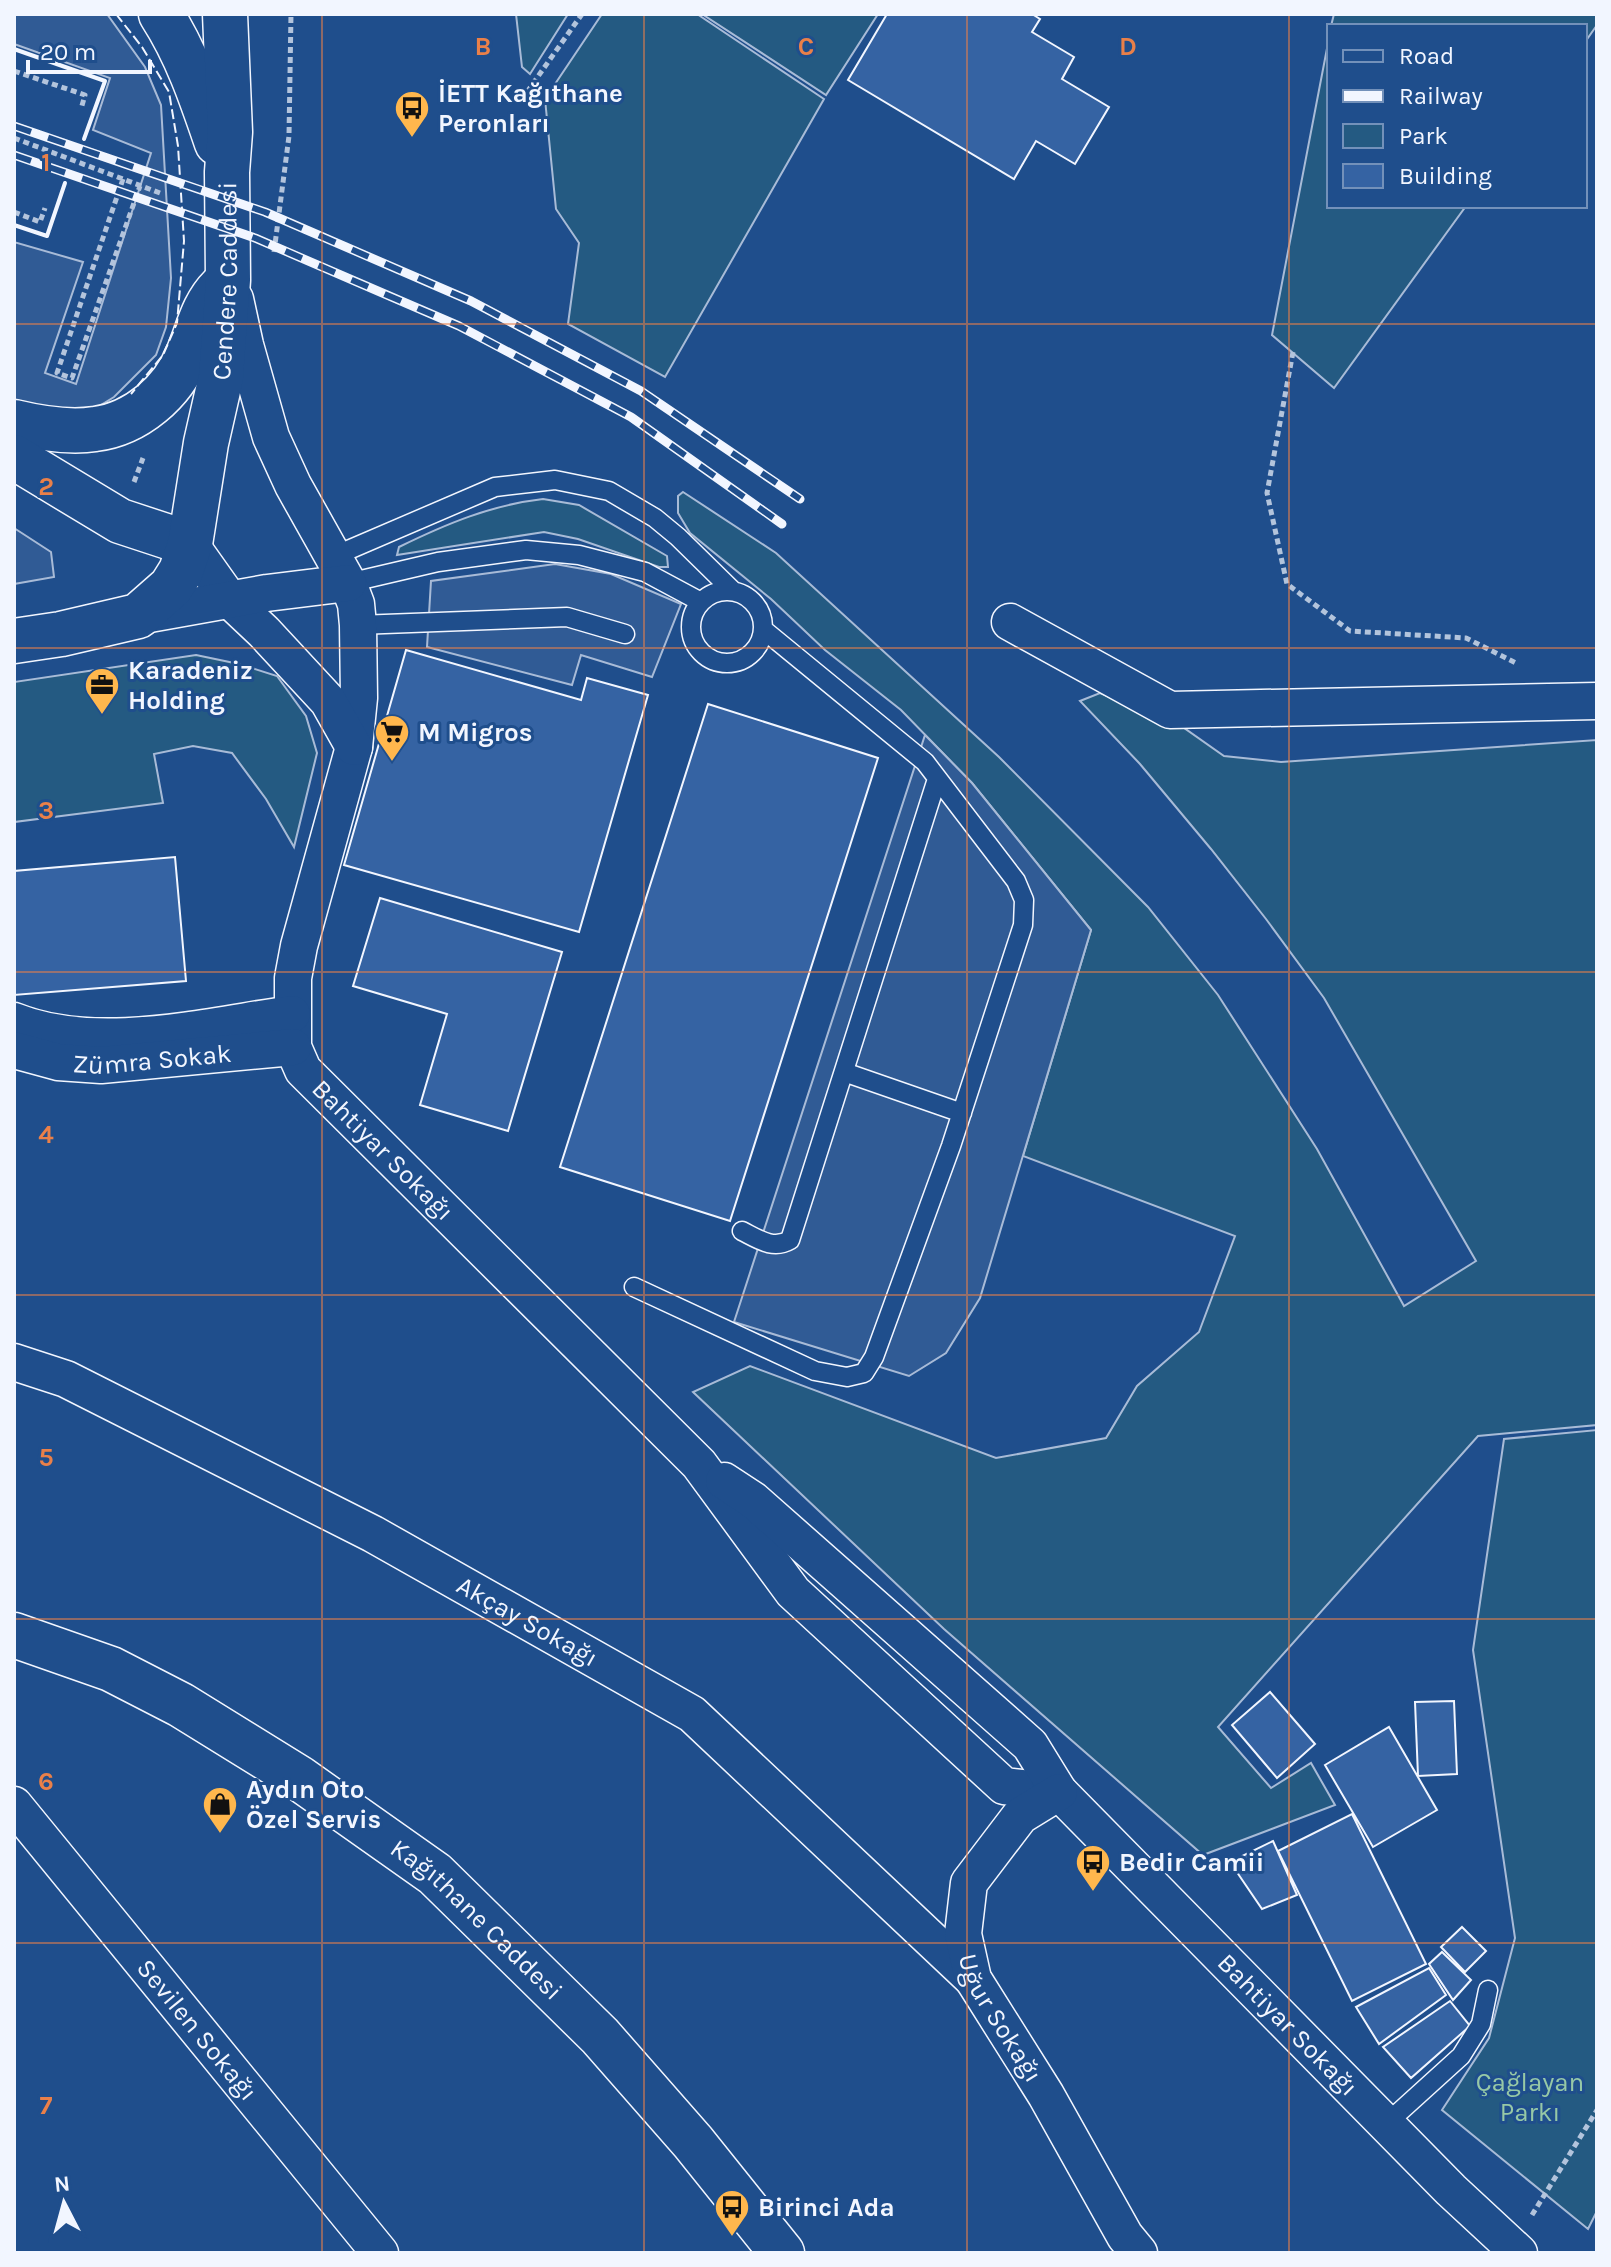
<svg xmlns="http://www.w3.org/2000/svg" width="1611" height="2267" font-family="Karla,sans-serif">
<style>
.green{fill:#245a82;stroke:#a8bbd7;stroke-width:2}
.parking{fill:#305b95;stroke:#a8bbd7;stroke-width:2}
.building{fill:#3563a3;stroke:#f2f6ff;stroke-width:2}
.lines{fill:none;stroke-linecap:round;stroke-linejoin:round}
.lane-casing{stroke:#f2f6ff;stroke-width:21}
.street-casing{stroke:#f2f6ff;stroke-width:39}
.secondary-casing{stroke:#f2f6ff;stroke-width:47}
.primary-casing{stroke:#f2f6ff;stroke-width:47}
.path{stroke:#b3c4dc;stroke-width:5;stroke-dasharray:6 4;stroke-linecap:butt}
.lane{stroke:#1f4e8c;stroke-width:18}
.street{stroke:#1f4e8c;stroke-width:36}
.secondary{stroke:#1f4e8c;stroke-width:44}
.primary{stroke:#1f4e8c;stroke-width:44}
.rail-casing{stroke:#f2f6ff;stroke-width:9}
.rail{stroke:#1f4e8c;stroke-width:6;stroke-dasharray:18;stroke-linecap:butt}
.fence{stroke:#f2f6ff;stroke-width:2;stroke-dasharray:10 4;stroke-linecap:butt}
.wall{stroke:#f2f6ff;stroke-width:4}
.grid{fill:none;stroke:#ea8049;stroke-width:2;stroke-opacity:0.55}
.labels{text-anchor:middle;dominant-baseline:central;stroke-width:6;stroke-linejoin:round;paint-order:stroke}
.poi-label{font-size:26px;font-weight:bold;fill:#f2f6ff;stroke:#1f4e8c;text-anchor:start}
.street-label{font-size:26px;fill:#f2f6ff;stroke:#1f4e8c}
.park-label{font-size:26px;fill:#97c8a6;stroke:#1f4e8c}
.grid-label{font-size:26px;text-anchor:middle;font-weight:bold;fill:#ea8049;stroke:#1f4e8c;stroke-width:6;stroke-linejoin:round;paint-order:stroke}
</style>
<rect width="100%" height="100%" fill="#1f4e8c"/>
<!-- green -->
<path class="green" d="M516,14H568L530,74L522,67Z
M602,14H697L824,99L665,377L568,324L579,243L556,209L545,99Z
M702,14H878L826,95Z
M1334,14H1597V25L1585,42V26H1331Z
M1329,38V206H1466L1334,388L1272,335Z
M683,492L776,553L999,757L1148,907L1218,995L1317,1149L1404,1306L1476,1261L1324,998L1266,919L1211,849L1140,764L1080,701L1100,693L1184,728L1224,756L1281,762L1597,740V1425L1478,1436L1218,1727L1271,1788L1311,1763L1335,1805L1203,1855L944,1629L693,1392L750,1366L996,1458L1106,1438L1137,1386L1199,1332L1235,1236L1023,1156L1091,930L972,783L901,710L825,650L771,599L690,533L678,513V496Z
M543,499L579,505L667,556L668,567H659L578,539L544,532L397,555L399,547C446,524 491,505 543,499Z
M196,655L239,664L277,676L306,716L317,753L294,847L266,799L232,753L193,746L154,754L163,803L14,822V682Z
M1597,1430V2211L1588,2229L1442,2110L1489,2038L1515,1938L1473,1650L1504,1439Z"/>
<!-- parking -->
<path class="parking" d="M14,14H107L145,67L161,105L171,278L166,327L156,355L114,397L96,408L67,416L14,407V242L83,262L45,373L76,384L151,153L93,130L110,78L14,44Z
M14,528L51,552L54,577L14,584Z
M555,564L611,574L681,604L652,677L581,655L572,685L427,647L431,581Z
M925,735L972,783L1091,930L980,1298L946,1353L909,1376L734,1322Z"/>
<!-- building -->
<path class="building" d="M887,14H1032L1040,19L1032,32L1074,57L1062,79L1109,107L1075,164L1036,141L1014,179L848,80Z
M406,650L581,700L587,678L648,695L579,932L344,865Z
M708,704L878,758L730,1221L560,1167Z
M175,857L186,981L14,995V871Z
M380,898L562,952L508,1131L420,1105L447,1014L353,986Z
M1270,1692L1315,1744L1277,1778L1232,1725Z
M1454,1701L1457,1774L1418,1776L1415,1702Z
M1389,1727L1437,1810L1373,1847L1325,1765Z
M1352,1814L1426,1964L1352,2001L1278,1851Z
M1273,1841L1297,1895L1262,1909L1230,1862Z
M1462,1927L1486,1951L1465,1972L1441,1947Z
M1442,1952L1471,1980L1453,2000L1429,1964Z
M1429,1968L1446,1995L1379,2044L1356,2007Z
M1450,2001L1470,2026L1411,2078L1383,2047Z"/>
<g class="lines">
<!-- lane casing -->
<g class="lane-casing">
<path id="lane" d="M332,557L495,487L555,480L609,491L655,518L678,537L733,591
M348,583L438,562L526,550L579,555L645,572L701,602
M691 627a36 36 0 1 1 72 0a36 36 0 1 1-72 0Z
M358,625L567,617L625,634
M844,1072L962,1113
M742,1231C758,1239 773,1250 790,1240L937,779
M634,1287L815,1371L847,1377L864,1373L874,1357L951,1146L1023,925L1024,900L1016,881L925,762L764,630
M1386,2124L1461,2056L1481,2024L1488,1990"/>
</g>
<!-- street casing -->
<g class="street-casing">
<g id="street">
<path id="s1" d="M235,299L245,345L271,437L293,485L348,583L356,604L358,625L359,698L354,747L299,946L293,978V1047L303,1070L699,1464L793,1592L1004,1786L1059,1792"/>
<path d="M190,544L229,599L264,632L328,701L354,747"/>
<path d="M138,616L267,593L348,583"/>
<path d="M1010,622L1170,710L1597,701"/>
<path d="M14,1021C96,1054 206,1026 292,1014"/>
<path id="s2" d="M14,1050L58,1062L101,1065L293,1047"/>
<path id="s3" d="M14,1362L66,1379L373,1534L692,1714L973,1979"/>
<path id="s4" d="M724,1481L753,1500L1030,1745L1059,1792L1451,2190L1519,2253"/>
<path id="s5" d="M1059,1792L1020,1816L969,1883L963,1934L973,1979L1046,2095L1125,2236L1139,2253"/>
<path id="s6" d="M14,1805L380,2253"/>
</g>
</g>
<!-- secondary casing -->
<g class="secondary-casing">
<g id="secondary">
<path id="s7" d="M14,1635L111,1669L181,1705L299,1778L435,1874L600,2036L693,2142L782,2253"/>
</g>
</g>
<!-- primary casing -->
<g class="primary-casing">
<g id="primary">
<path d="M161,14C187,54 202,99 217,143"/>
<path d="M14,422C39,428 69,433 95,429C136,424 173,392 188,354C198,331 202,306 221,287"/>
<path d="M14,457L120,521L190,544"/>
<path id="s8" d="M14,641L61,634L138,616L171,587L181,571L190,544L206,443L221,377L228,280L227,172L230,132L225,14"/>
</g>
</g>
<!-- path -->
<path class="path" d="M14,71L85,95L81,109
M527,92L582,14
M14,138L160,193
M123,179L57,373L72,378L140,186
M14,212L40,222L45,208
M274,252L289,136L291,14
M1293,352L1267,493L1287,584L1350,631L1466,638L1516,663
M134,482L143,458
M1532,2215L1597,2110"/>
<!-- lane -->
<use href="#lane" class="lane"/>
<!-- street -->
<use href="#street" class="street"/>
<!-- secondary -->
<use href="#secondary" class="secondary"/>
<!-- primary -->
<use href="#primary" class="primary"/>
<!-- rail casing -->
<g class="rail-casing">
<path id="rail" d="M14,126L265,212L471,301L641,391L800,499
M14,155L255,238L459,326L631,417L782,524"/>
</g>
<!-- rail -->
<use href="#rail" class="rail"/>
<!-- fence -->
<path class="fence" d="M116,14L142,47L169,92L178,146L184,241L177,323L163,355L131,394"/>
<!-- wall -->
<path class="wall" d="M14,49L105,81L84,139
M14,225L47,236L65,183"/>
</g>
<!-- grid -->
<path class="grid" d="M322,14V2253M644,14V2253M967,14V2253M1289,14V2253M14,324H1597M14,648H1597M14,972H1597M14,1295H1597M14,1619H1597M14,1943H1597"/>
<!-- icons -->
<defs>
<g id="bus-pin" transform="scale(1.8)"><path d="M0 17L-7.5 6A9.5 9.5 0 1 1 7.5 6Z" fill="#ffb74d" stroke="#1f4e8c"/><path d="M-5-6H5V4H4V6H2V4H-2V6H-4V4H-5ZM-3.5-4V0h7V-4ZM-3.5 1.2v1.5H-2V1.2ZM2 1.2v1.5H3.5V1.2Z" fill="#111"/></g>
<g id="office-pin" transform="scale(1.8)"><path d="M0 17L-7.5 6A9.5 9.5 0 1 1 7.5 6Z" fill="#ffb74d" stroke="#1f4e8c"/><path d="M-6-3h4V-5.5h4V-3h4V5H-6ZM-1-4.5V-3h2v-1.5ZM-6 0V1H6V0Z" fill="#111"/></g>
<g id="supermarket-pin" transform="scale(1.8)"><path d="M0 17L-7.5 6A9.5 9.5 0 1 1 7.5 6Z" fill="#ffb74d" stroke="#1f4e8c"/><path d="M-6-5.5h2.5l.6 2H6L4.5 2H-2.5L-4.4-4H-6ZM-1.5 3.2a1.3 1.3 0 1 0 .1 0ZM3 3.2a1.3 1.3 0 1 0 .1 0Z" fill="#111"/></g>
<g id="shop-pin" transform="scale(1.8)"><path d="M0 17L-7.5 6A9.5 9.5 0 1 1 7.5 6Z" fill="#ffb74d" stroke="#1f4e8c"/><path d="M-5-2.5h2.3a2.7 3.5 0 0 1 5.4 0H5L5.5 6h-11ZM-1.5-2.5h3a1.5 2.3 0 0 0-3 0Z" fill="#111"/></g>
</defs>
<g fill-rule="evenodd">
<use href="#bus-pin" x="412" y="108"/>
<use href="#office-pin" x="102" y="685"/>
<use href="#supermarket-pin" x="392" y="732"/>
<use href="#shop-pin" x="220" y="1804"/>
<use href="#bus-pin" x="1093" y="1862"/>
<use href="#bus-pin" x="732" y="2207"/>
</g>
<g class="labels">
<!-- poi labels -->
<g class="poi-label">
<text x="438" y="93">İETT Kağıthane<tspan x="438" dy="30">Peronları</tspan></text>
<text x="128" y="670">Karadeniz<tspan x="128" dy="30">Holding</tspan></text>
<text x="418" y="732">M Migros</text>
<text x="246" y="1789">Aydın Oto<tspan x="246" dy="30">Özel Servis</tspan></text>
<text x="1119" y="1862">Bedir Camii</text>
<text x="758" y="2207">Birinci Ada</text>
</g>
<!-- street labels -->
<g class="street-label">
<text stroke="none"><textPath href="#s8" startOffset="484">Cendere Caddesi</textPath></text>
<text stroke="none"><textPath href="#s2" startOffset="140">Zümra Sokak</textPath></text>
<text stroke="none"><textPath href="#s1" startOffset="920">Bahtiyar Sokağı</textPath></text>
<text stroke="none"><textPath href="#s3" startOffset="576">Akçay Sokağı</textPath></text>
<text stroke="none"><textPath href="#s7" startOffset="548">Kağıthane Caddesi</textPath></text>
<text stroke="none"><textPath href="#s5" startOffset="274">Uğur Sokağı</textPath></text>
<text stroke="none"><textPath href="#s4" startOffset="786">Bahtiyar Sokağı</textPath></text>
<text stroke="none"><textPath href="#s6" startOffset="290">Sevilen Sokağı</textPath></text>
</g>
<!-- park labels -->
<g class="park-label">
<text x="1530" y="2082">Çağlayan<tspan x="1530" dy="30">Parkı</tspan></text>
</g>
</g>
<g class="grid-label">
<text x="483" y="55">B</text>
<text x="806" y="55">C</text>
<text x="1128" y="55">D</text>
<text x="46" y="171">1</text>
<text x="46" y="495">2</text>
<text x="46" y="819">3</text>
<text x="46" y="1143">4</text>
<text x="46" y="1466">5</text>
<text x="46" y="1790">6</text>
<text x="46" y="2114">7</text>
</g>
<!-- border -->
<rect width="1611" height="2267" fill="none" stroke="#f2f6ff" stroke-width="32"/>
<!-- legend -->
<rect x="1327" y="24" width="260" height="184" fill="#1f4e8c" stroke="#7391ba" stroke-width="2"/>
<rect x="1343" y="50" width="40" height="12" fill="#1f4e8c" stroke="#7391ba" stroke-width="2"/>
<text x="1399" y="64" font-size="24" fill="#f2f6ff">Road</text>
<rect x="1343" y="90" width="40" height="12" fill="#f2f6ff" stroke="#7391ba" stroke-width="2"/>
<text x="1399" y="104" font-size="24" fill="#f2f6ff">Railway</text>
<rect x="1343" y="124" width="40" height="24" fill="#245a82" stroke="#7391ba" stroke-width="2"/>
<text x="1399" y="144" font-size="24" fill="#f2f6ff">Park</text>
<rect x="1343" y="164" width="40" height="24" fill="#3563a3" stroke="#7391ba" stroke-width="2"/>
<text x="1399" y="184" font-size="24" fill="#f2f6ff">Building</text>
<!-- north arrow -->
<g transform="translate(64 2203) rotate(354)" stroke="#1f4e8c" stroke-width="6" paint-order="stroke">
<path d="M0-6L14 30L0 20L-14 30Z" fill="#f2f6ff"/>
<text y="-12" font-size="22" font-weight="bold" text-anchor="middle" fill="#f2f6ff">N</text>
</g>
<!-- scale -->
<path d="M28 60v12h122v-12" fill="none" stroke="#f2f6ff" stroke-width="4"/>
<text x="40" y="60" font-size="24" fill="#f2f6ff" stroke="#1f4e8c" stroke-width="6" paint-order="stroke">20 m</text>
</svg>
